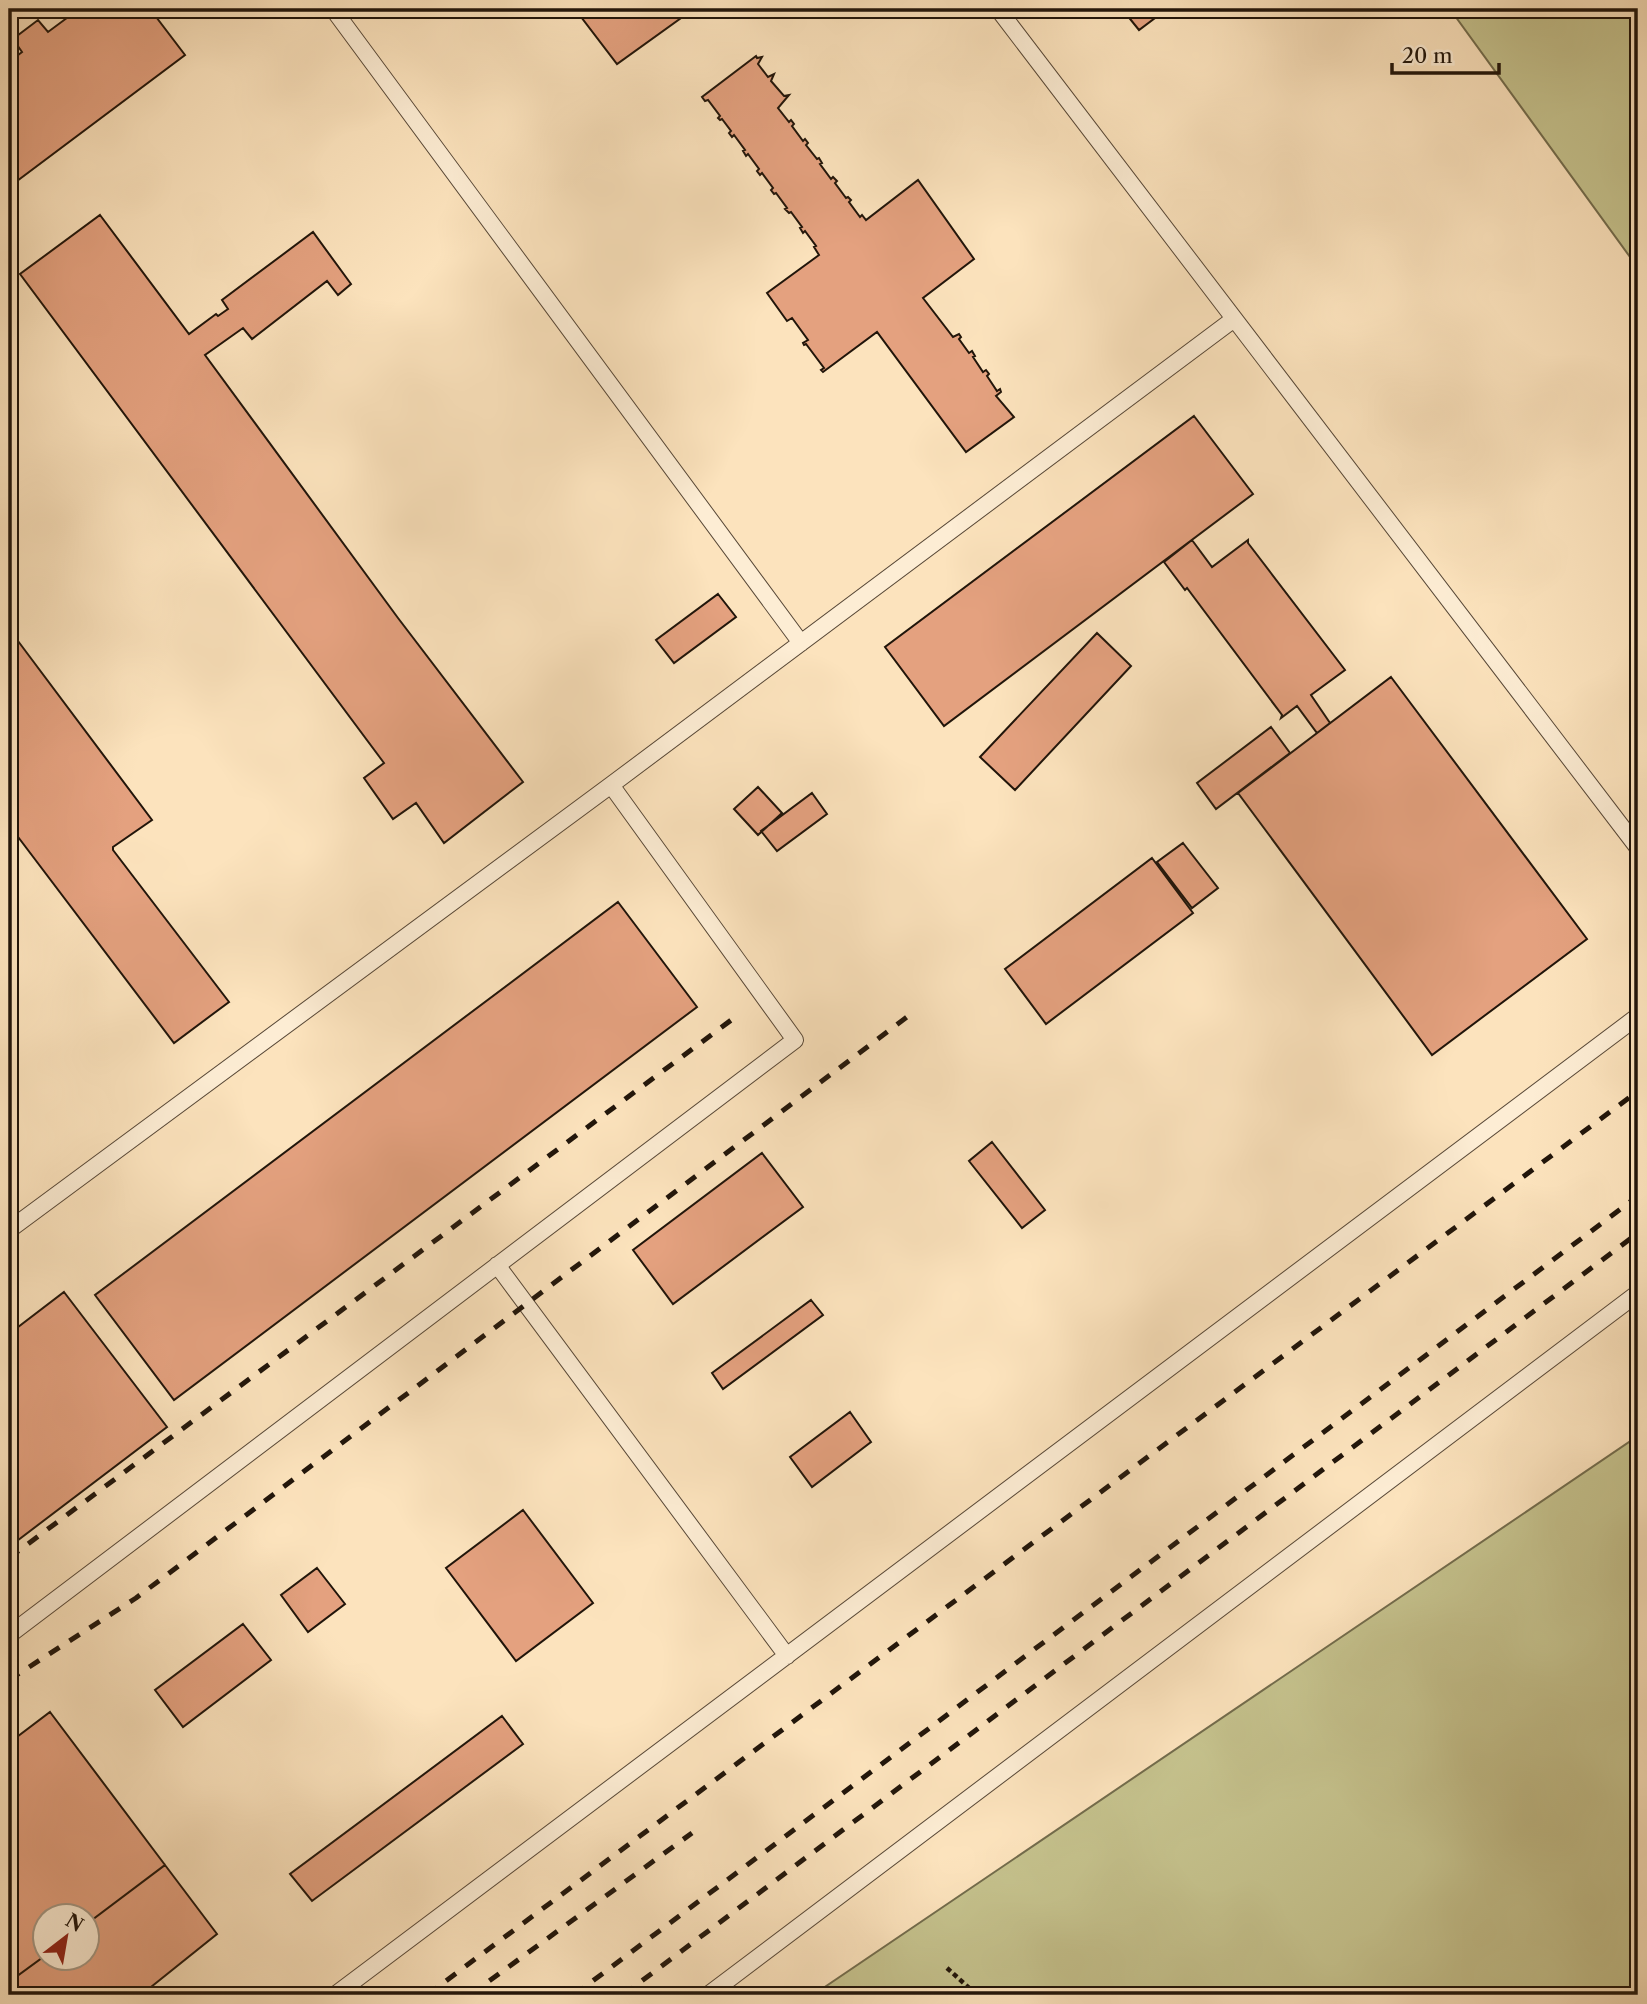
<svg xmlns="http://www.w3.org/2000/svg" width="1647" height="2004" font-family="'Libre Caslon Text',serif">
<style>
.green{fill:#c5c28d;stroke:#736c4c;stroke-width:2}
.building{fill:#e4a17f;stroke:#21150a;stroke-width:2}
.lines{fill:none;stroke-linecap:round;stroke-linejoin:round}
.service-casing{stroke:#584837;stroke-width:18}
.path{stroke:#21150a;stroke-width:4.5;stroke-dasharray:5 3.5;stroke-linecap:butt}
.service{stroke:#fdedd4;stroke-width:16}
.rail{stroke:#21150a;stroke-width:5;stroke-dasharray:12 12;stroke-linecap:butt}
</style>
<rect width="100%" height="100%" fill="#fce3bd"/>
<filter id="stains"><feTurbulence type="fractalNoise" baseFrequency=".00286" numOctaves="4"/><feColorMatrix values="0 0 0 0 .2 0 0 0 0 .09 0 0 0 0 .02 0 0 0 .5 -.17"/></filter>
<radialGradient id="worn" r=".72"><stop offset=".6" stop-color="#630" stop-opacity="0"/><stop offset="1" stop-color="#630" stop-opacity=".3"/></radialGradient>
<!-- green -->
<path class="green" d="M1450,9H1638V268Z
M1638,1436V1995H813Z"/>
<!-- building -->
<path class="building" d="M79,9H150L185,55L9,187V62L22,52L13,39L38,20L48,32Z
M575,9H685L688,13L617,64Z
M1122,9H1167L1139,30Z
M756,56L757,58L762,57L758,64L768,77L774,74L771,81L784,96L789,95L778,108L789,122L791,120L794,124L792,126L803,141L805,139L808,143L806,145L817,159L819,158L822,163L820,164L831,179L833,177L837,181L835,183L846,198L848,197L851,200L849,202L860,217L862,215L866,220L918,180L974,259L923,298L953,337L959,334L961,337L959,339L969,353L972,351L975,356L973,357L983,372L986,370L989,374L987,376L997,391L1000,389L1001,392L996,396L1014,417L966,452L877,332L823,372L821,370L824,368L806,344L804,345L803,343L808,340L792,318L787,321L767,293L819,255L814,247L816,246L805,231L803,233L800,228L802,227L791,212L789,213L785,209L787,208L776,193L774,194L771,190L773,188L762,173L760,175L757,171L759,169L748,154L746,156L743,151L745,150L734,135L732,137L729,133L731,131L722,119L720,120L718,118L720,116L708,100L705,101L702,97Z
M100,215L189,334L216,314L218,316L228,309L222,300L313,232L351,284L338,295L327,281L252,339L243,328L205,355L398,618L523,782L444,843L416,803L393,819L364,778L384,763L20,274Z
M1194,416L1253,494L944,726L885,647Z
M1192,540L1212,567L1248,540V543L1345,670L1311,695L1330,723L1317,733L1297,706L1281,718L1282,715L1187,588L1185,590L1164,562Z
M718,594L736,617L674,663L656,640Z
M9,629L152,820L113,847V850L229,1002L174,1043L9,825Z
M1097,633L1131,666L1015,790L980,757Z
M1391,677L1587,939L1432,1055L1238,793Z
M1271,727L1290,753L1216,809L1197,783Z
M758,787L782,813L758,835L734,809Z
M812,793L827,814L777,851L761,831Z
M1183,843L1218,888L1192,908L1157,862Z
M1152,858L1193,913L1046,1024L1005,969Z
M618,902L697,1007L174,1400L95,1295Z
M992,1142L1045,1210L1022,1228L969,1161Z
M762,1153L803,1207L673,1304L633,1250Z
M64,1292L167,1427L9,1547V1334Z
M811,1300L823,1315L723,1389L712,1373Z
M850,1412L871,1442L812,1487L790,1457Z
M523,1510L593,1603L516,1661L446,1568Z
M317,1568L345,1604L308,1632L281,1595Z
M243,1624L271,1660L183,1727L155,1690Z
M50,1712L165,1865L88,1923V1916H46V1955L9,1982V1743Z
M502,1716L523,1744L312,1901L290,1874Z
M165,1865L217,1934L141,1995H9V1982L46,1955V1958H88V1923Z"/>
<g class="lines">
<!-- service casing -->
<g class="service-casing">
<path id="service" d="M333,9L801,643
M998,9L1638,848
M9,1230L611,785L1234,319
M497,1265L787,1656
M9,1635L795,1040L611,785
M335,1995L1638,1016
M708,1995L1638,1293"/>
</g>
<!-- path -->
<path class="path" d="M947,1968L977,1995"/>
<!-- service -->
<use href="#service" class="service"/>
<!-- rail -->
<path class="rail" d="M9,1558L738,1015
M9,1680L136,1598L907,1017
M427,1995L1638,1091
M470,1995L692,1833
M574,1995L1638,1196
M623,1995L1638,1233"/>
</g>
<!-- margin -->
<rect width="1647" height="2004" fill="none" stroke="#fce3bd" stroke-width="35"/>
<rect x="10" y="10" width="1626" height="1983" fill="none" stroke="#21150a" stroke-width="3.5"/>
<rect x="18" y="18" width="1612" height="1969" fill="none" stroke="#21150a" stroke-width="2"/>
<!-- north arrow -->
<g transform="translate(66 1937) rotate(31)"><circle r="33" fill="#fdedd4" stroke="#a59783" stroke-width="2"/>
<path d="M0-5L12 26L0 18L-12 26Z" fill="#8f2418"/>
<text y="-10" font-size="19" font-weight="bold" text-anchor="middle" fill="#21150a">N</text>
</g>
<!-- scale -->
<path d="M1392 63v10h107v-10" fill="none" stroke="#21150a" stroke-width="3.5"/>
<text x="1402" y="63" font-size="21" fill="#21150a" stroke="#fdedd4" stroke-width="5" paint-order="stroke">20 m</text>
<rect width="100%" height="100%" filter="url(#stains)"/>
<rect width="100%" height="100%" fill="url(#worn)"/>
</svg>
